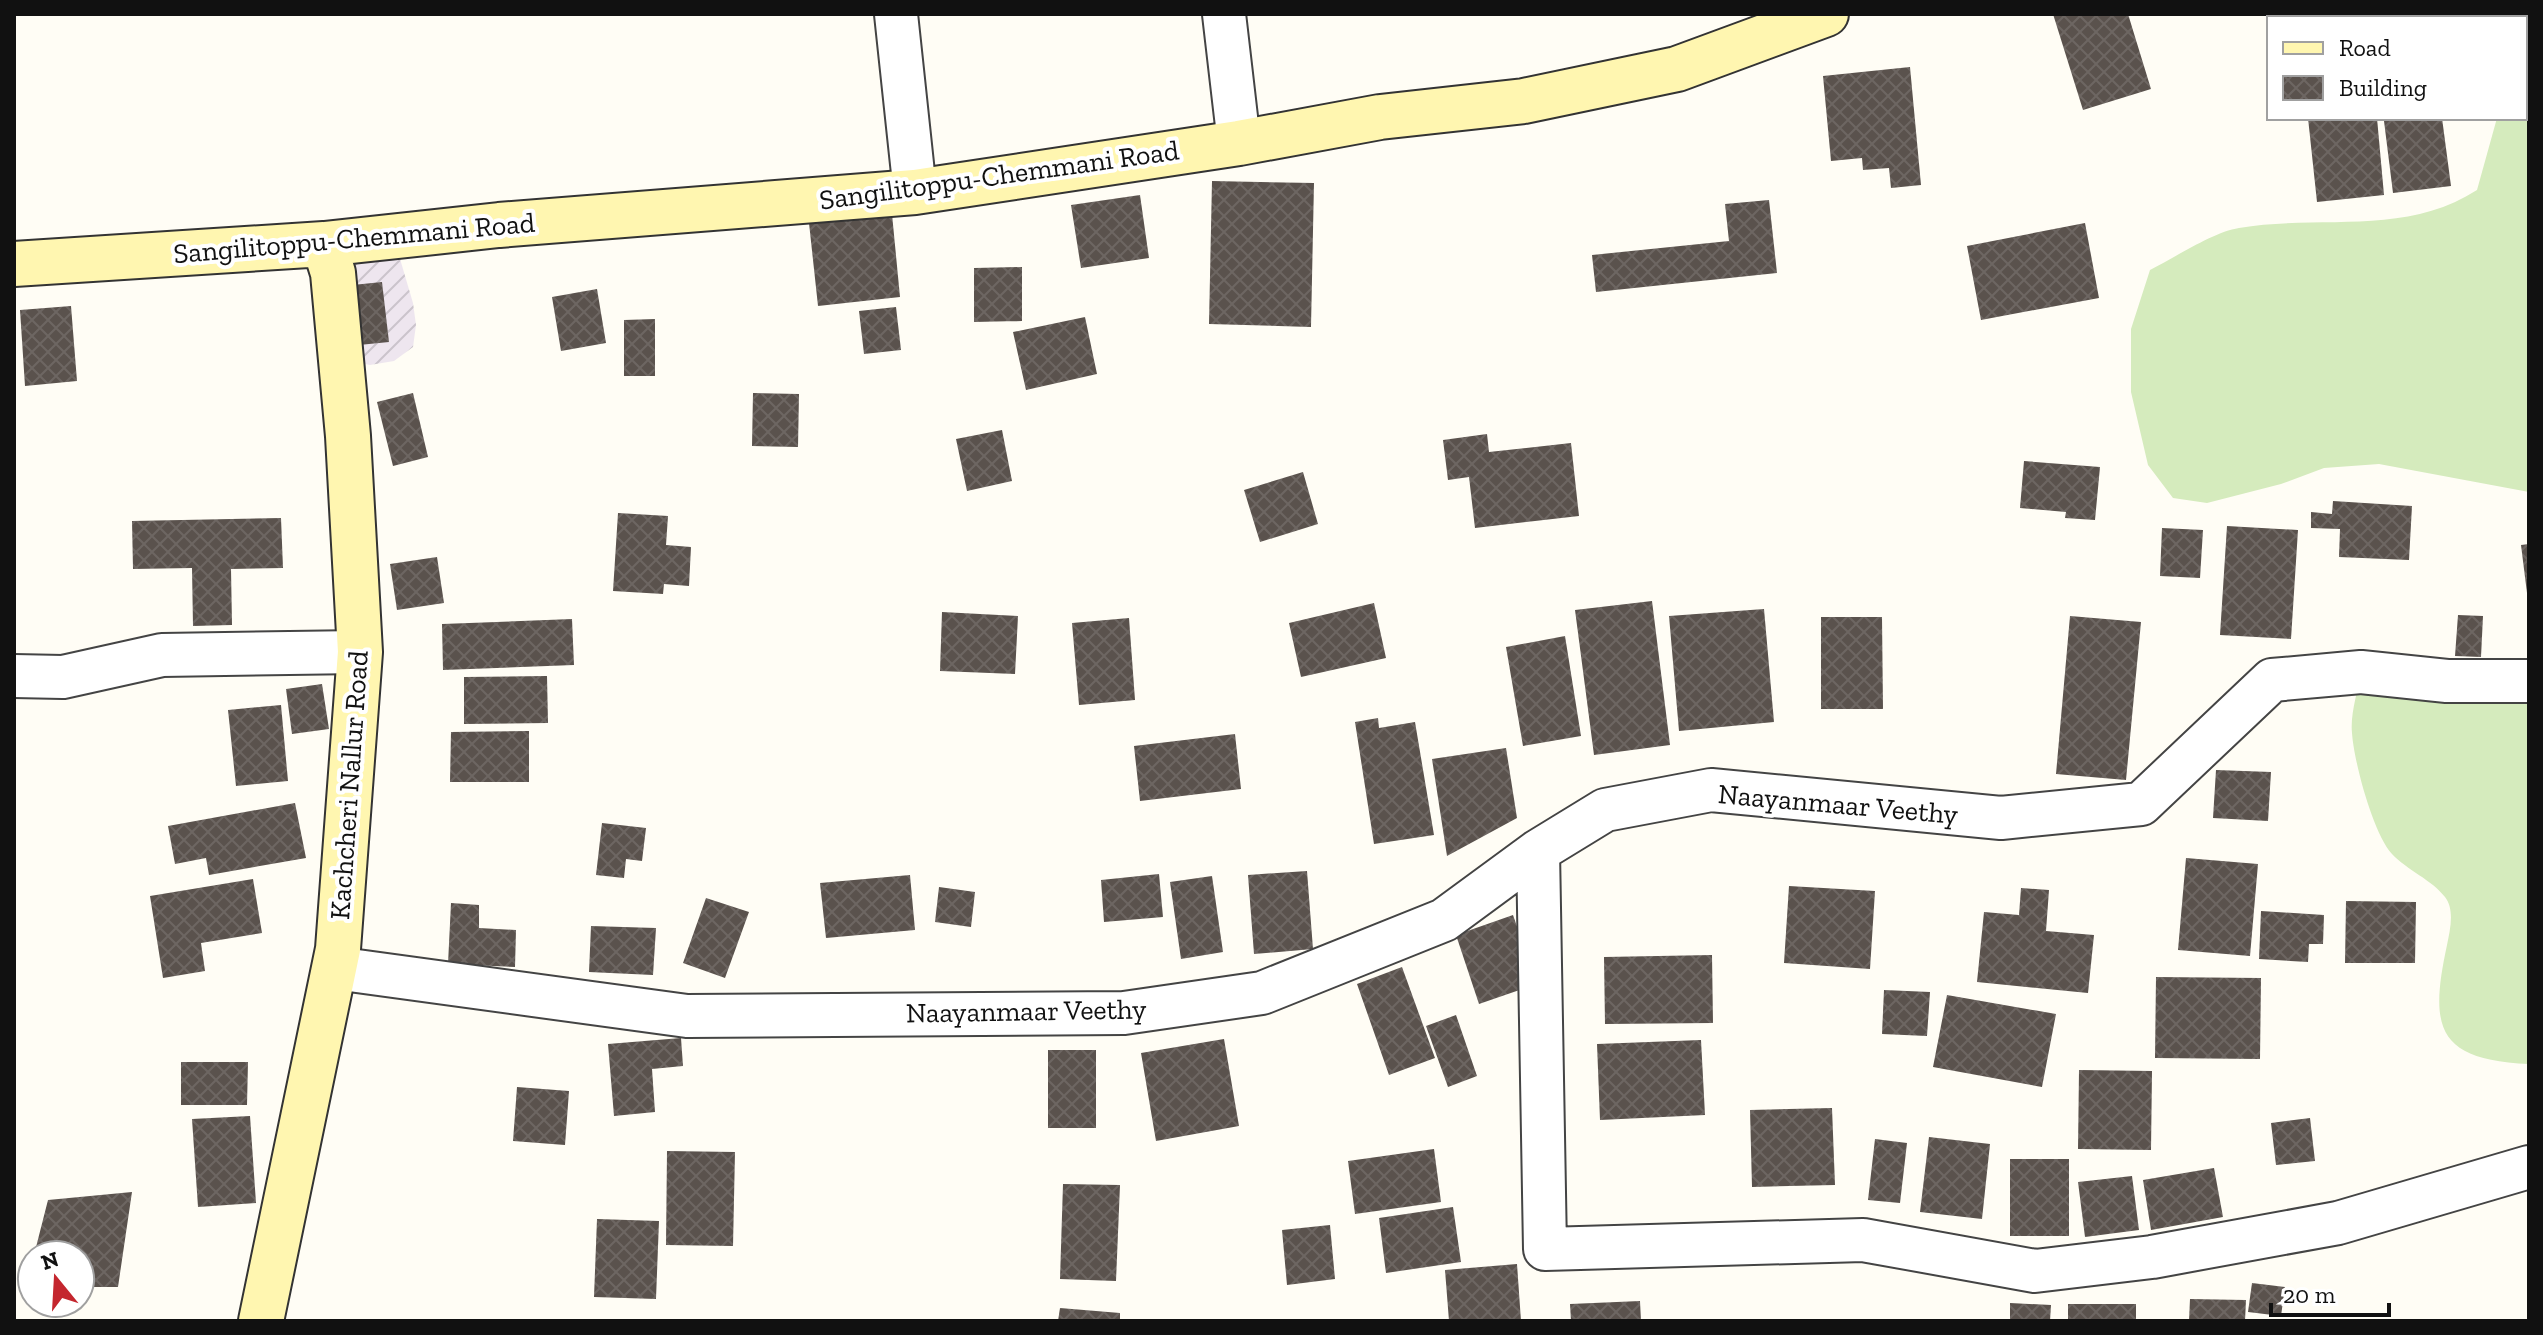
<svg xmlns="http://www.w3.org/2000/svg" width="2543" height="1335" font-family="'Zilla Slab',serif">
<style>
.industrial{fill:url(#industrial-furrows)}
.grass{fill:#d5ebbd}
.building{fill:url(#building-cross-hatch)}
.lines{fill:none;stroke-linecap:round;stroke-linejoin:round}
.street-casing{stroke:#444;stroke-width:46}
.secondary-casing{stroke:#333;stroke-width:48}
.street{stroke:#fff;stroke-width:42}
.secondary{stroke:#fff6b0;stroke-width:44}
.labels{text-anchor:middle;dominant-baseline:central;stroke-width:8;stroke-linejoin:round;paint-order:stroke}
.street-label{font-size:28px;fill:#111;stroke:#fff}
</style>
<defs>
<pattern id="industrial-furrows" width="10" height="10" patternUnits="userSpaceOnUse" patternTransform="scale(2)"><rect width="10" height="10" fill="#eee6ef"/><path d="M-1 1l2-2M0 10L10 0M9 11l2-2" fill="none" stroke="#cbc4cc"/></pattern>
<pattern id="building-cross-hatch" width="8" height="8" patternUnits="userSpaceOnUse" patternTransform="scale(2)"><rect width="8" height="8" fill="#5a524d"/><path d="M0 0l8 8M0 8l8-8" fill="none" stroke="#6d6662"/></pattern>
</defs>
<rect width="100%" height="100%" fill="#fffdf5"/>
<!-- industrial -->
<path class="industrial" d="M393,235L413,303L416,325L413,347L394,361L370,365L341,359L333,273Z"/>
<!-- grass -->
<path class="grass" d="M2529,51V492L2379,464L2324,468L2281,484L2207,503L2173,498L2148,465L2131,392V329L2150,270C2174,258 2213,232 2239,228C2319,214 2404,237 2477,190L2497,118H2525V53Z
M2361,672L2529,681V1064C2437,1060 2429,1028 2447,945C2450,930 2455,910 2445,897C2432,880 2407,870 2392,854C2373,833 2354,762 2352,733C2350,714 2358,691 2361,672Z"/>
<!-- building -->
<path class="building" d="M2053,14H2128L2151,89L2083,110Z
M2311,14H2353V16L2311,18Z
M1910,67L1921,185L1891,188L1889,168L1863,170L1862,158L1831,161L1823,76Z
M2308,118H2377L2384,195L2317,202Z
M2409,118H2442L2451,186L2393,193L2384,121Z
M1212,181L1314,183L1311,327L1209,324Z
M1140,195L1149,258L1081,268L1071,205Z
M1769,200L1777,273L1596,292L1592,255L1729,241L1725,204Z
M892,214L900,297L818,306L809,223Z
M2085,223L2099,298L1981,320L1967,246Z
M1022,267V321L974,322V268Z
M382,282L389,342L349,346L343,286Z
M597,289L606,343L561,351L552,297Z
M71,306L77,381L25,386L20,310Z
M896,307L901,350L864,354L859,311Z
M1085,317L1097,374L1026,390L1013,332Z
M655,319V376H624V320Z
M413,393L428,457L393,466L377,402Z
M753,393L799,394L798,447L752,446Z
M1002,430L1012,481L967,491L956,439Z
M1487,434L1489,452L1571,443L1579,516L1475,528L1469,477L1448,480L1443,440Z
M2024,461L2100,467L2095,520L2065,518L2066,512L2020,508Z
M1303,472L1318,524L1260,542L1244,490Z
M2333,501L2412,506L2409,560L2339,557L2340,529L2311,528V512L2332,514Z
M618,513L668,516L666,545L691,547L689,586L664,584L663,594L613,591Z
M281,518L283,568L231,569L232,625L193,626L192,568L133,569L132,521Z
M2227,526L2298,530L2291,639L2220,635Z
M2162,528L2203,530L2200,578L2160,576Z
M2529,544V592L2527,593L2521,545Z
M437,557L444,603L397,610L390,564Z
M1652,601L1670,745L1594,755L1575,610Z
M1374,603L1386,658L1301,677L1289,623Z
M1764,609L1774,722L1679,731L1669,616Z
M942,612L1018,616L1015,674L940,671Z
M2458,615L2483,616L2481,657L2455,656Z
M2070,616L2141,622L2126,780L2056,774Z
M1821,617H1882L1883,709H1821Z
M1129,618L1135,700L1079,705L1072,623Z
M572,619L574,665L443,670L442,624Z
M1565,636L1581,736L1523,746L1506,647Z
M547,676L548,723L464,724V677Z
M322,684L329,729L292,734L286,689Z
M281,705L288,781L236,786L228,710Z
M1378,718L1379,728L1415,722L1434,835L1374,844L1355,722Z
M529,731V782H450L451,732Z
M1235,734L1241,789L1140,801L1134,746Z
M1506,748L1517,818L1447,856L1432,759Z
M2216,770L2271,772L2268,821L2213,818Z
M295,803L306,858L209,875L206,858L175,864L168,826Z
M602,823L646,828L642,861L626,859L624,878L596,875Z
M2186,858L2258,864L2250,956L2178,950Z
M1307,871L1313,949L1254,954L1248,875Z
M1159,874L1163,917L1104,922L1101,880Z
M910,875L915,930L826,938L820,883Z
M1212,876L1223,952L1181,959L1170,882Z
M253,879L262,933L201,943L205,971L163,978L150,896Z
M1789,886L1875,891L1870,969L1784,963Z
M939,887L975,892L971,927L935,922Z
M2021,888L2049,890L2046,931L2094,935L2088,993L1977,982L1984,912L2019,915Z
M706,898L749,912L725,978L683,963Z
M2346,901L2416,902L2415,963H2345Z
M451,903L479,905V928L516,930L515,967L448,964Z
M2261,911L2324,915L2323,944H2309L2308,962L2259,959Z
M1513,915L1537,984L1479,1004L1456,935Z
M591,926L656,928L653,975L589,972Z
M1712,955L1713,1023L1605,1024L1604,957Z
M1402,967L1435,1058L1389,1075L1357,984Z
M2156,977L2261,978L2260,1059L2155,1058Z
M1884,990L1930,992L1927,1036L1882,1034Z
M1947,995L2056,1014L2042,1087L1933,1067Z
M1456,1015L1477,1076L1448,1087L1426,1026Z
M681,1038L683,1066L652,1069L655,1112L614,1116L608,1044Z
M1224,1039L1239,1126L1156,1141L1141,1053Z
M1701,1040L1705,1115L1600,1120L1597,1044Z
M1048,1050H1096V1128H1048Z
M181,1062H248L247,1105H181Z
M2079,1070L2152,1071L2151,1150L2078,1149Z
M517,1087L569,1091L565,1145L513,1141Z
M1832,1108L1835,1185L1752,1187L1750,1110Z
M250,1116L256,1203L198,1207L192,1119Z
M2310,1118L2315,1161L2276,1165L2271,1123Z
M1929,1137L1990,1144L1982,1219L1920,1212Z
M1875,1139L1907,1143L1900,1203L1868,1200Z
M1434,1149L1441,1202L1355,1214L1348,1161Z
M667,1151L735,1152L733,1246L666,1245Z
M2010,1159H2069V1236H2010Z
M2214,1168L2223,1217L2151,1230L2143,1180Z
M2132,1176L2139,1230L2085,1237L2078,1182Z
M1063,1184L1120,1185L1116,1281L1060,1279Z
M132,1192L118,1287H80V1255H34L48,1200Z
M1453,1207L1461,1262L1386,1273L1379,1218Z
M597,1219L659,1221L656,1299L594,1297Z
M1330,1225L1335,1279L1287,1285L1282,1230Z
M1517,1264L1521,1321H1449L1445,1270Z
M2252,1283L2285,1287L2281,1316L2248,1312Z
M2190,1299L2246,1300L2245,1321H2189Z
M1640,1301L1641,1321H1571L1570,1304Z
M2010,1303L2051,1305L2050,1321H2010Z
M2068,1304H2136V1321H2068Z
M1060,1308L1120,1313V1321H1058Z"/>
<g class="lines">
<!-- street casing -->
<g class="street-casing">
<path id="street" d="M896,14L915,192
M1224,14L1239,143
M14,676L63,677L162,655L360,652
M1538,851L1545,1249L1863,1240L2035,1271L2152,1257L2338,1223L2529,1167
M335,968L687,1016L1124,1013L1262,993L1444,920L1538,851L1605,810L1711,790L2001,818L2141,804L2272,680L2361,672L2447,681H2529"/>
</g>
<!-- secondary casing -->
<g class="secondary-casing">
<path id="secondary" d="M14,264L324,244L499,225L915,192L1239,143L1380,117L1524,101L1677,69L1826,14
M261,1321L338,949L360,652L348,436L333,273L324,244"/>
</g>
<!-- street -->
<use href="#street" class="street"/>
<!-- secondary -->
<use href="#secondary" class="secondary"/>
</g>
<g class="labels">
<!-- street labels -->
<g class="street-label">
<text transform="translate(999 175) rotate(-8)">Sangilitoppu-Chemmani Road</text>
<text transform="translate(354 238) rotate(-5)">Sangilitoppu-Chemmani Road</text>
<text transform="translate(349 785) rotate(-86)">Kachcheri Nallur Road</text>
<text transform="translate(1838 804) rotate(5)">Naayanmaar Veethy</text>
<text transform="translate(1026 1011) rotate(-1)">Naayanmaar Veethy</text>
</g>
</g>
<!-- border -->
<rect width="2543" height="1335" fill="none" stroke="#111111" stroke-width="32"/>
<!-- legend -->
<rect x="2267" y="16" width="260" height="104" fill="#ffffff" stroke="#a0a0a0" stroke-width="2"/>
<rect x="2283" y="42" width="40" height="12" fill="#fff6b0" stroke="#a0a0a0" stroke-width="2"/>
<text x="2339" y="56" font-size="24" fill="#111111">Road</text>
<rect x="2283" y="76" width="40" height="24" fill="url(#building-cross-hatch)" stroke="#a0a0a0" stroke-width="2"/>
<text x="2339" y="96" font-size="24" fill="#111111">Building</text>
<!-- north arrow -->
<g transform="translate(56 1279) rotate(342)"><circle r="38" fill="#ffffff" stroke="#a0a0a0" stroke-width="2"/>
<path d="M0-6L14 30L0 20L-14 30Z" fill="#c4262e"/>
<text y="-12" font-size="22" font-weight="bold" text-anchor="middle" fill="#111111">N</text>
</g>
<!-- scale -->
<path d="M2271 1303v12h118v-12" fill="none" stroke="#111111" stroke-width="4"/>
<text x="2283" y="1303" font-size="24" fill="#111111" stroke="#ffffff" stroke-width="6" paint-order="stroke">20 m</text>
</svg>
